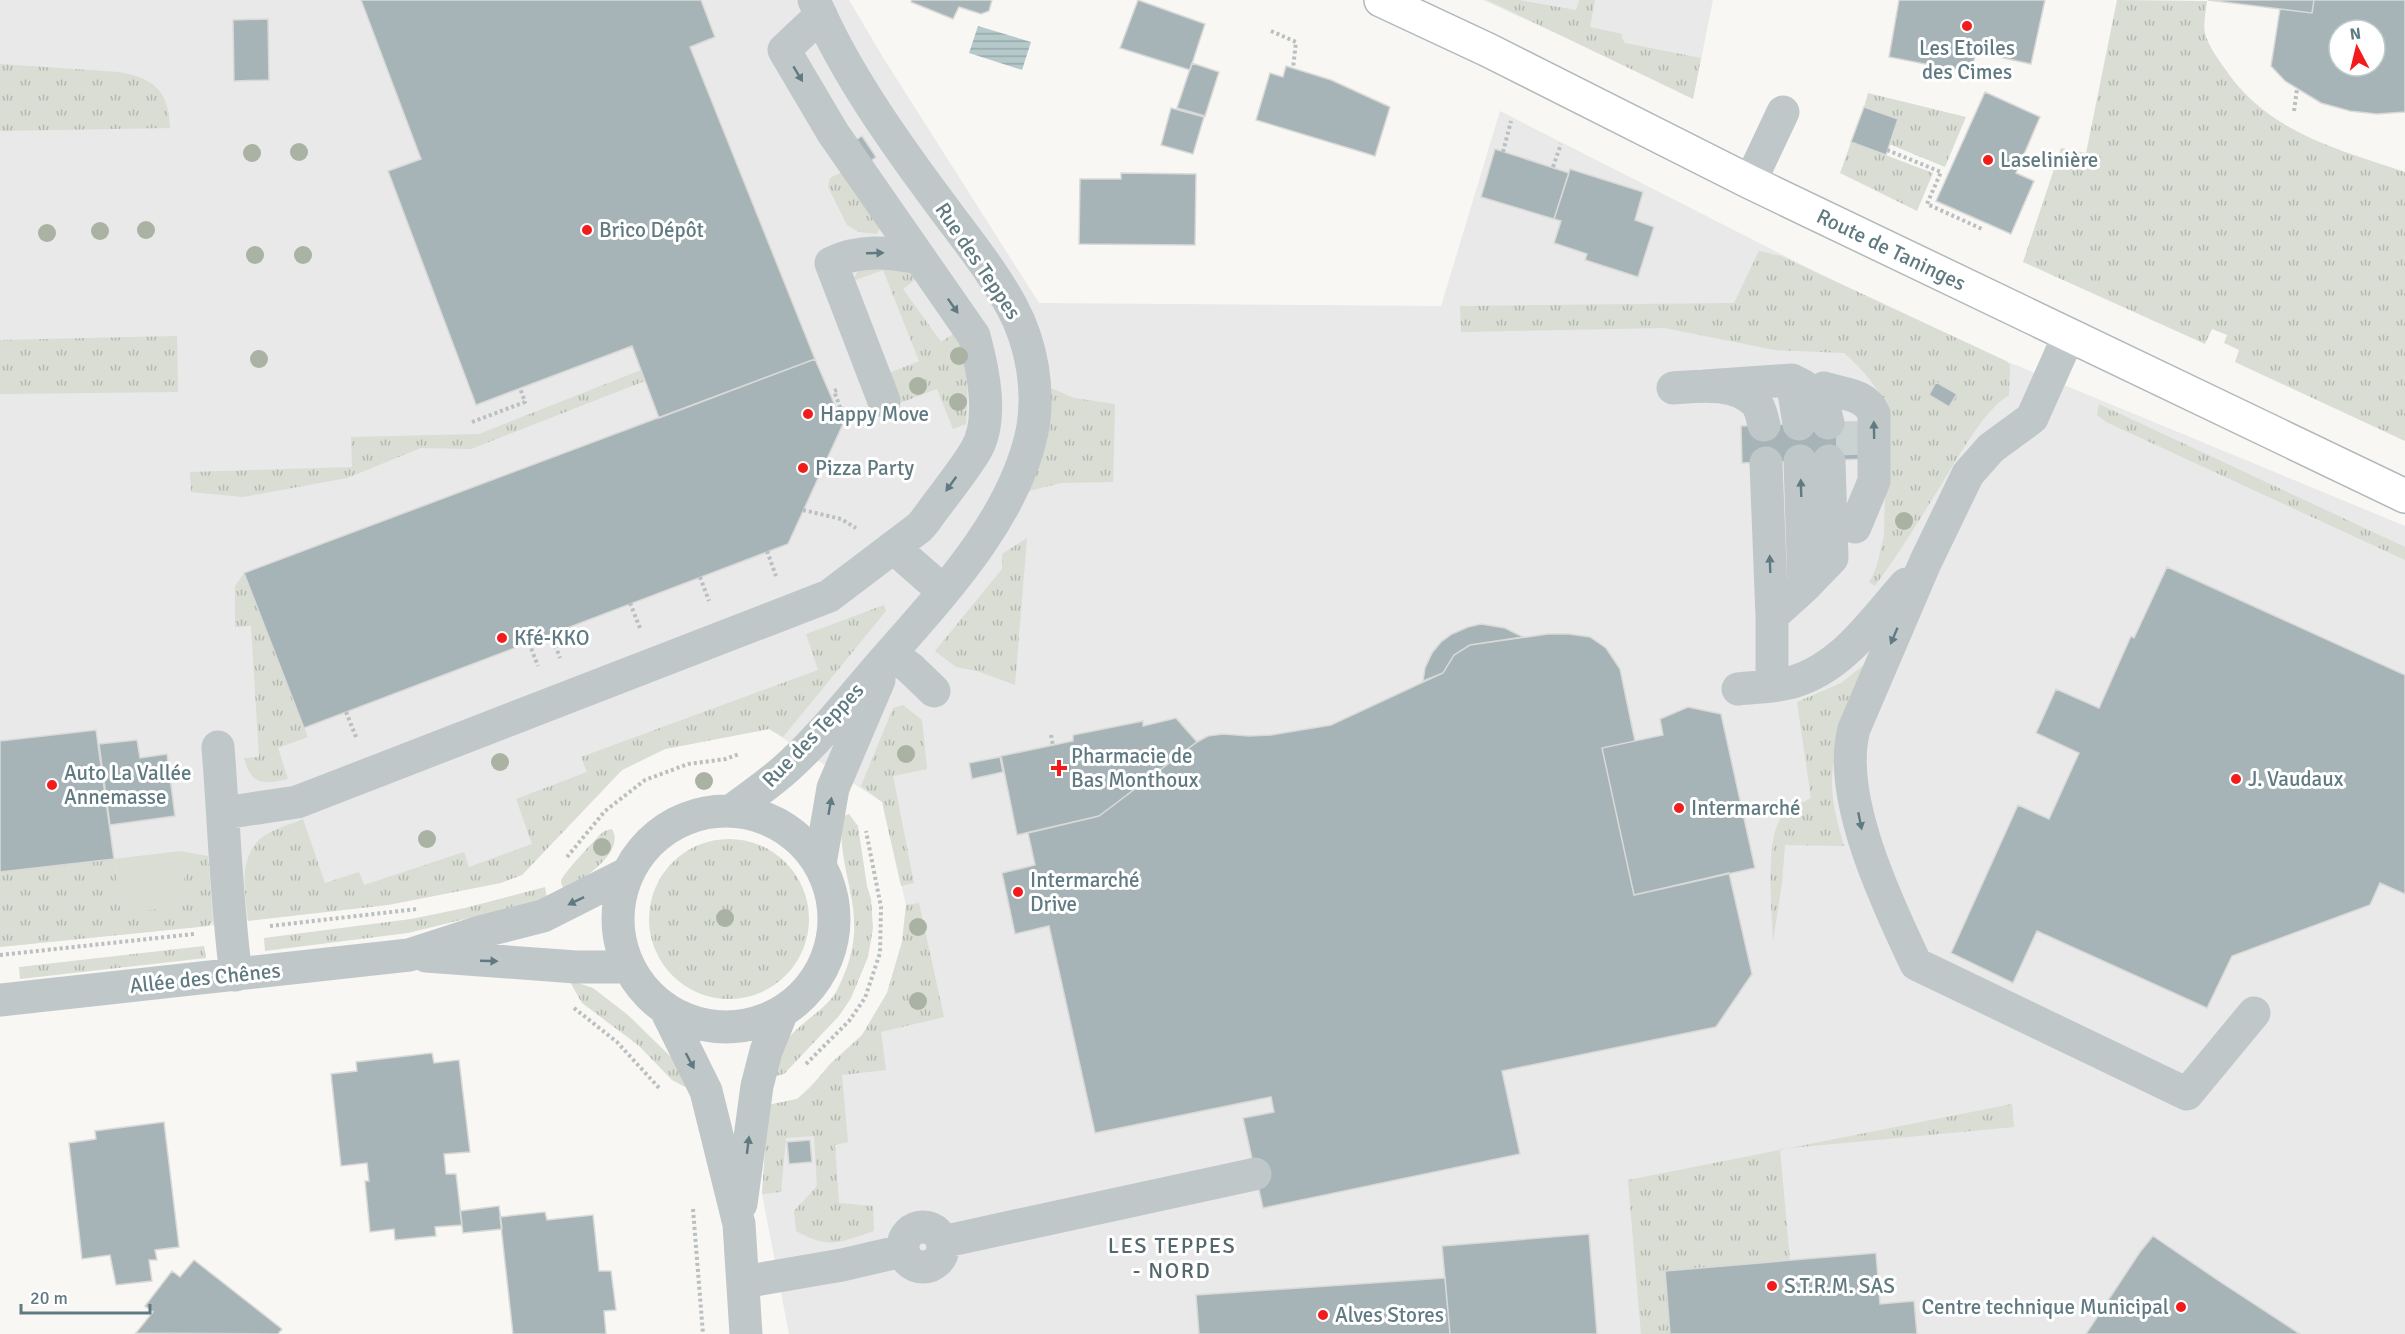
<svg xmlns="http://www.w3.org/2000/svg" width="2405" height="1334" font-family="Signika,sans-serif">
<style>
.built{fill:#e8e9e8}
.grass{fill:url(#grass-tufts)}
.garden{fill:#d9ddd3}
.water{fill:url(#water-rules)}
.building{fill:#a6b4b7;stroke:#d9d9d7;stroke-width:1.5;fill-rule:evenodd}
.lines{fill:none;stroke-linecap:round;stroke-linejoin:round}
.minor-tunnel{stroke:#cad2d2;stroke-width:33;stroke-dasharray:33 16;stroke-linecap:butt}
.major-casing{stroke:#b1b9bc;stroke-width:36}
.path{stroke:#babfc1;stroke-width:4;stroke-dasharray:3 3;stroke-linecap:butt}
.minor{stroke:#c0c7c9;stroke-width:33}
.major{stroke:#fff;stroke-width:33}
.tree{fill:#aab2a3}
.oneway{fill:#607a82}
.poi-dot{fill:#f11c1b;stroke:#fff;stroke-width:2}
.labels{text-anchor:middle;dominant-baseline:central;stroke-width:6;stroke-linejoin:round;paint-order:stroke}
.poi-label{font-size:21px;fill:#607a82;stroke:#fff;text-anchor:start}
.street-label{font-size:21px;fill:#607a82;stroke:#fff}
.neighbourhood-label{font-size:22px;letter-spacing:1.5px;fill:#53676c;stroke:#fff}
</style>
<defs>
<pattern id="grass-tufts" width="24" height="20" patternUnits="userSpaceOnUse" patternTransform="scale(1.5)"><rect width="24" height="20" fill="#d9ddd3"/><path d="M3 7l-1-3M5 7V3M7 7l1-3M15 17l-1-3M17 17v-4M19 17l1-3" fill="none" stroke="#b3b8b1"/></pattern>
<pattern id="water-rules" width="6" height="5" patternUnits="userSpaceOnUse" patternTransform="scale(1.5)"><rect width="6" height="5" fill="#b6c9ca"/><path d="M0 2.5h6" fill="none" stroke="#97a8a9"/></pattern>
</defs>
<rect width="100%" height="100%" fill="#f8f7f4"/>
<!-- built -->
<path class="built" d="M0,0H849L884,59L1039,303L1441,306L1500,111L1828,278L2006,361L2405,526V1334H789L762,1194L768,1105L797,1099L862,1035L887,993L902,942L906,905L882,802L769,729L665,749L622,770L522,875L389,901L208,926L0,947Z
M1483,0H1713L1693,99L1623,64Z"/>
<!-- grass -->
<path class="grass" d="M1487,0H1519L1576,10L1579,0H1595L1590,27L1622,34V38L1625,43L1701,58L1693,99Z
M2117,0L2207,1C2206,11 2203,24 2205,33C2208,45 2216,56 2223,66C2266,132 2335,148 2405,172V441L2235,362L2239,350L2224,343L2227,335L2212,329L2205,344L2023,262L2061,148L2086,153Z
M0,64L118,72C154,78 169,91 170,128L0,131Z
M1868,93L1966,117L1945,167L1889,144L1898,119L1864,107Z
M1851,142L1933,173L1917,211L1840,173Z
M844,171L880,228L877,234L859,232L847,225L828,187L830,178Z
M1759,251L1781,256L2006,361L2010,365L2009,395C1983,410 1955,463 1938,490C1918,522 1898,555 1875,586L1869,582C1879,567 1879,552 1884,536L1887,410C1877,385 1864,371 1844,353L1775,350L1665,328L1461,332L1460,306L1734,303Z
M898,263L917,278L903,289L941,342L956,332C970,362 968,392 966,424L953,429L937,389L900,403L889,373L919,361L883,270L853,281L857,272L864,265Z
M177,336L178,392L0,394V340Z
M641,370L645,381L471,449L421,448L347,478L243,497L191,492L190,472L352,467L351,437L479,434Z
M1051,388L1074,398L1115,404L1113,482L1061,483L1025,492L1045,435Z
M2099,404L2405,547V560L2106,422L2097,415Z
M1027,538L1015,685L977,671L956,667L935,651L1002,569V554Z
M244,573L308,737L278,748L288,779C263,785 251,785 244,758L259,757L251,626L235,627V586Z
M884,605L886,611L783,737L769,729L665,749L622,770L522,875L501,883L388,905L248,921C246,895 237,860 260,839C270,830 289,825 303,819L325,883L359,872L364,885L464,852L469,867L532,844L516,799L587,772L581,757L818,670L806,634Z
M1870,660C1858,694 1833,744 1832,778C1831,801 1838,825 1844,846L1785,845L1782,883L1773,941C1772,910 1765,846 1780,819C1785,810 1802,803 1811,798L1797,702L1841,683Z
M903,705L922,720L927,769L893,776L914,883L901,886L882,802L861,786L893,708Z
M849,814L858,826L867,886L871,899L873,928L868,957L851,998L839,1016L784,1074L768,1078C773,1063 779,1050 789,1037C803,1021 825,1010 836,992C840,985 844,975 847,967C868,909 836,871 842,817Z
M612,829C626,853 581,881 564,890C563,887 561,884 561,881C561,876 598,836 603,832C606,830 608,830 612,829Z
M649 919a80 80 0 1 1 160 0a80 80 0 1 1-160 0Z
M180,851L208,856L213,921L208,926L0,947V872L114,859L121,913L187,905Z
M545,887L547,899L408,933L265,951L264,938L411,919L465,908Z
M919,903L944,1017L881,1032L886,1070L842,1075L848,1142L835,1145L839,1203L873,1206L874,1231C840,1242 829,1250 796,1231L794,1211L817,1186L814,1136L786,1138L781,1192L762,1194L768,1105L797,1099L810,1088L830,1064L862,1035L887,993L902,942L906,905Z
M204,946L206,958L20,979L19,967Z
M569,980L593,988L628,1015L671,1057L687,1084L685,1087L672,1080L638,1045L582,1003Z
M2012,1104L2014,1127L1780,1149L1790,1261L1665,1271L1670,1334H1641L1628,1180Z"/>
<!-- garden -->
<path class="garden" d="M180,851L188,905L121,914L114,859Z"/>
<!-- water -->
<path class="water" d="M978,26L1031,42L1022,70L969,53Z"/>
<!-- building -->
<path class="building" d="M361,0H701L715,37L690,47L815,359L659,418L632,346L476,405L388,171L421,159Z
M912,0H992L989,11L981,14L959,7L953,19L911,2Z
M1138,0L1205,24L1190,70L1120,48Z
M1899,0H2045L2031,64L1976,52L1971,73L1889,57Z
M2208,0H2314L2312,13Z
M2314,0H2405V112L2377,114L2350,111L2321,103L2285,81L2271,66L2280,9L2312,13ZM2339,30H2375V66H2339Z
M268,19L269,80L234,81L233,20Z
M1192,63L1219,72L1205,116L1177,108Z
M1286,66L1331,80L1390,107L1375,156L1256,120L1270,73L1283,77Z
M1985,92L2040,117L2016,173L2034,181L2011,234L1936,201Z
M1864,107L1898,119L1886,155L1851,142Z
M1171,108L1204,117L1193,154L1161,145Z
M862,136L876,157L867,164L853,142Z
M1495,149L1569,173L1554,219L1481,197Z
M1570,169L1643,192L1635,220L1654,227L1638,277L1585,260L1587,254L1554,243L1561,221L1554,219Z
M1121,173L1196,174L1195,245L1079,244L1080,179H1121Z
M815,359L843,424L788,544L304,728L244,573Z
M1936,382L1957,394L1949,407L1929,395Z
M1866,421L1868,459L1742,463L1741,426Z
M2167,567L2405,675V894L2380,883L2370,905L2232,956L2207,1008L2037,931L2013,983L1951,953L2018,805L2049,819L2079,753L2036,733L2056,689L2099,708L2131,636L2134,638Z
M1481,624L1505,628L1523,637L1470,645L1454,655L1443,673L1423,681L1425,668L1432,653L1441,642L1452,634L1468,627Z
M1548,634H1569L1590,637L1606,648L1620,669L1635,741L1602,748L1634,895L1729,873L1752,974L1716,1027L1502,1071L1520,1154L1263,1208L1243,1118L1274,1112L1271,1097L1095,1133L1049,926L1015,934L1002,873L1035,865L1028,833L1099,816L1197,742L1208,736L1223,734L1249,736L1271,735L1331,725L1443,673L1454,655L1470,645Z
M1688,707L1721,714L1755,868L1634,895L1602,748L1663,735L1660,719Z
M1176,718L1197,742L1099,816L1017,835L1001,756L1073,741V735L1143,721V726Z
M96,730L114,859L0,872V741Z
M137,740L140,758L167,754L175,816L110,825L99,744Z
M1000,757L1003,772L972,779L969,763Z
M432,1053L434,1063L459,1060L470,1152L444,1154L446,1174H456L462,1225L435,1227L436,1236L395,1240L394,1229L370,1232L365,1181H369L367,1163L341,1166L331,1074L357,1071L356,1062Z
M164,1122L179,1247L155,1250L157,1260H149L152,1281L116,1285L110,1255L82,1259L69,1143L96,1139L95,1131Z
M810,1140L812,1162L789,1164L787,1142Z
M499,1206L502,1229L463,1233L460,1211Z
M545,1212L547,1220L593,1215L599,1271H611L616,1310L604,1311L606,1334H513L500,1217Z
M1589,1234L1597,1334H1450L1442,1246Z
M2153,1236L2222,1283L2300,1334H2086L2140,1252Z
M1876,1253L1880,1304L1914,1301L1917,1334H1670L1665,1271Z
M194,1260L282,1329L278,1334L136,1333L153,1312L145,1306L172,1271L180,1277Z
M1445,1278L1450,1334H1199L1196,1295Z"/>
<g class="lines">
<!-- minor-tunnel -->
<path class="minor-tunnel" d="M1852,422L1853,459"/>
<!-- major casing -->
<g class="major-casing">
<g id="major">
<path id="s1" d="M1381,0L1488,50L1750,182L2405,496"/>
</g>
</g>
<!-- path -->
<path class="path" d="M1271,31L1296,42L1293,68
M2294,111L2297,89
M1887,150L1941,172L1927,204L1982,229
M1503,152L1511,121
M1553,167L1561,144
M837,390L834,391L843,415L839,416
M472,422L525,402L520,388
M803,510L841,519L856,528
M767,551L776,576
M700,577L709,601
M630,603L640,628
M551,634L560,658
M529,643L538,666
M346,712L356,737
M1051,735L1053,746
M567,857L605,811L645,780L688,764L726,759L739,754
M270,926L417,909
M0,955L194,934
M574,1008L617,1042L660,1089
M806,1064L849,1021L865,998L880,953L881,907L866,831
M693,1209L703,1334"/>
<!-- minor -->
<path class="minor" d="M1750,182L1783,112
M2069,335L2032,418L1991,448L1968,474L1925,563L1854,729C1836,796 1887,903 1916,964L2187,1094L2254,1013
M1796,382C1814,390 1824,402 1828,423
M1705,386L1792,380L1799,424
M1673,388C1699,386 1736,381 1756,403C1761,409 1762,418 1764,425
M1824,388C1843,394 1866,394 1874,414V481L1855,527
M884,401L831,263C860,249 889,252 920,258
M1766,463L1772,616V685
M893,547L943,591
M1804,587L1832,558L1829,461
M1772,616L1804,587L1800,461
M890,654L909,667L934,691
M1738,689C1755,687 1776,687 1793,682C1843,667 1873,621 1906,584
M218,747C224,823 226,899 236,975
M731,811C751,796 772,782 790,765C826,732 857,691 889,655C945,591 1014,517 1032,432C1040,391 1032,344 1012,307C992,270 964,236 939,202C893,140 844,71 814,0
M618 919a108 108 0 1 1 216 0a108 108 0 1 1-216 0Z
M224,813L297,802L829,596L920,527L925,521C941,498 961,475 976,450C994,419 983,369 974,336L833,133L784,50L821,15
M820,864L833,788L879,680
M426,956L576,967H628
M0,1000L409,955L480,932L543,916L628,873
M665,1008L706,1091L739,1224L746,1334
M741,1204L757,1086L766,1051L782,1012
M903 1247a20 20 0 1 1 40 0a20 20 0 1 1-40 0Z
M942,1242L1255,1174
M743,1282L842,1265L902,1251"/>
<!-- major -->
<use href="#major" class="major"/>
</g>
<!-- trees -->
<g class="tree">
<circle cx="299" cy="152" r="9"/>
<circle cx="252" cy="153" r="9"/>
<circle cx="146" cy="230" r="9"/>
<circle cx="100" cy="231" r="9"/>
<circle cx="47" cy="233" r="9"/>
<circle cx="255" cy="255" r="9"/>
<circle cx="303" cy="255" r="9"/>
<circle cx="959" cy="356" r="9"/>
<circle cx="259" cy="359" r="9"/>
<circle cx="918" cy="386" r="9"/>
<circle cx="958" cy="402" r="9"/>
<circle cx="1904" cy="521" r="9"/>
<circle cx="906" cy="754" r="9"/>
<circle cx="500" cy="762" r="9"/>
<circle cx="704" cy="781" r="9"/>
<circle cx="427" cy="839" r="9"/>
<circle cx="602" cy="847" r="9"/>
<circle cx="725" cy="918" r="9"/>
<circle cx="918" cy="927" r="9"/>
<circle cx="918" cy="1001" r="9"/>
</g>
<!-- one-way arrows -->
<defs><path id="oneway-solid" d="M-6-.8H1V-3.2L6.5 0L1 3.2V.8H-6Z" transform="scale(1.5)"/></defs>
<g class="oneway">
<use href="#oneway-solid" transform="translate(798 74) rotate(59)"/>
<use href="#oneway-solid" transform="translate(875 253) rotate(-2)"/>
<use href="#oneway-solid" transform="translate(953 306) rotate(55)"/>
<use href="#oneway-solid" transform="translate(1874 430) rotate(-91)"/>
<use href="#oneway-solid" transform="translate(951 484) rotate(126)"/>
<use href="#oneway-solid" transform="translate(1801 488) rotate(-92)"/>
<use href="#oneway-solid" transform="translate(1770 564) rotate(-92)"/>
<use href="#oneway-solid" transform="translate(1894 636) rotate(113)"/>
<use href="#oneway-solid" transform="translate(830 806) rotate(-80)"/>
<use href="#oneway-solid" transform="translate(1860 821) rotate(79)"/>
<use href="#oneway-solid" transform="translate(576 901) rotate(154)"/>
<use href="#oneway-solid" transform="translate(489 961) rotate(2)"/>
<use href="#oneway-solid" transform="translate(690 1061) rotate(62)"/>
<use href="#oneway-solid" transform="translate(748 1145) rotate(-83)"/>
</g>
<!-- markers -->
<g class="poi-dot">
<circle cx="1967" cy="26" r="6"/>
<circle cx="1988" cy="160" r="6"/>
<circle cx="587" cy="230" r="6"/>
<circle cx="808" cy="414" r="6"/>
<circle cx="803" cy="468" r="6"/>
<circle cx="502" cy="638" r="6"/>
<path d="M1056 759h6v6h6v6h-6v6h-6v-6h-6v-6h6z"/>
<circle cx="2236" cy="779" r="6"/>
<circle cx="52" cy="785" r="6"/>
<circle cx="1679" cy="808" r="6"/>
<circle cx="1018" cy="892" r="6"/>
<circle cx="1772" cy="1286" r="6"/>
<circle cx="2181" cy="1307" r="6"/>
<circle cx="1323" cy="1315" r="6"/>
</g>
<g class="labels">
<!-- poi labels -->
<g class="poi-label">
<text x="1967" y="48" text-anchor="middle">Les Etoiles<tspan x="1967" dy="24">des Cimes</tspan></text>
<text x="2000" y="160">Laselinière</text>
<text x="599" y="230">Brico Dépôt</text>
<text x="820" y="414">Happy Move</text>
<text x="815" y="468">Pizza Party</text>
<text x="514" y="638">Kfé-KKO</text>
<text x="1071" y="756">Pharmacie de<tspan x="1071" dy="24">Bas Monthoux</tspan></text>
<text x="64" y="773">Auto La Vallée<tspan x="64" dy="24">Annemasse</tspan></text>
<text x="2248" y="779">J. Vaudaux</text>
<text x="1691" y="808">Intermarché</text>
<text x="1030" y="880">Intermarché<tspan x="1030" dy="24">Drive</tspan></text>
<text x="1784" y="1286">S.T.R.M. SAS</text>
<text x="2169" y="1307" text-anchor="end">Centre technique Municipal</text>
<text x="1335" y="1315">Alves Stores</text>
</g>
<!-- street labels -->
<g class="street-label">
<text stroke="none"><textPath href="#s1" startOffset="568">Route de Taninges</textPath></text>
<text transform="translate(978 261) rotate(56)">Rue des Teppes</text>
<text transform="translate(813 735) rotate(-46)">Rue des Teppes</text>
<text transform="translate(205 978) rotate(-6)">Allée des Chênes</text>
</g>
<!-- neighbourhood labels -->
<g class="neighbourhood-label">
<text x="1172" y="1245">LES TEPPES<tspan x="1172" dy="25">- NORD</tspan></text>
</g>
</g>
<!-- north arrow -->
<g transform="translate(2357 48) rotate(353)"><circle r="28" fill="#ffffff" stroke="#bfcacd" stroke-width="1.5"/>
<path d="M0-4.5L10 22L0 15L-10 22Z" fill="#f11c1b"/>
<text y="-9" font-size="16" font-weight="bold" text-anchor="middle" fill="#607a82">N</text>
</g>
<!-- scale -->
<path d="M21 1304v9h129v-9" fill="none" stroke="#607a82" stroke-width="3"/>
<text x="30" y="1304" font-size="18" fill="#607a82" stroke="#ffffff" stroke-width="4.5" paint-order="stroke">20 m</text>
</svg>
